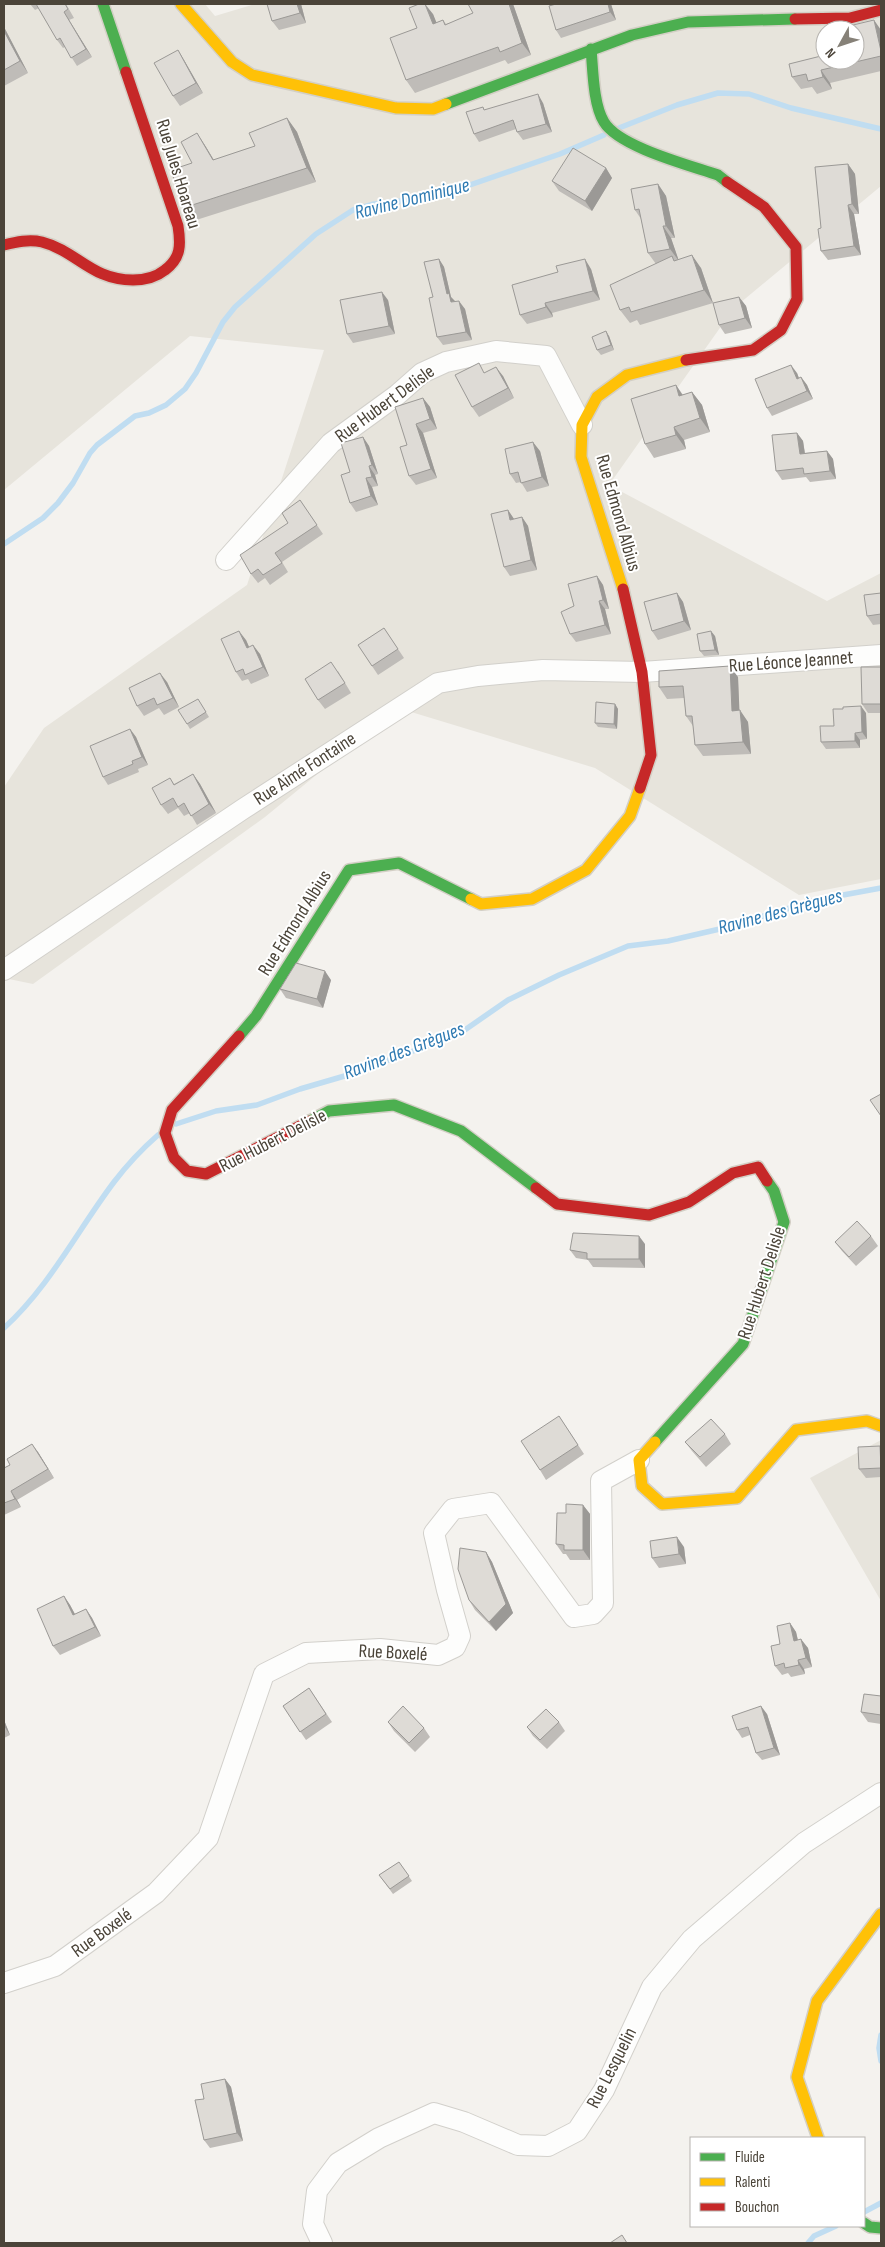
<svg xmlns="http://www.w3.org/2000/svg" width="885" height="2247" font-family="'Sofia Sans Condensed',sans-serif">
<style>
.residential{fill:#e7e4dc;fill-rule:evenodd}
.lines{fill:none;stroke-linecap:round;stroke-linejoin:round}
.stream{stroke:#c0ddf1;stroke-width:5.5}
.street-casing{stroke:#d2d0cb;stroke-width:22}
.fast-casing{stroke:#d3cfc5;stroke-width:14}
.slow-casing{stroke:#d3cfc5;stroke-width:14}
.jam-casing{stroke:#d3cfc5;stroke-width:14}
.street{stroke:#fdfdfc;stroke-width:20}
.fast{stroke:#4caf50;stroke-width:11}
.slow{stroke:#ffc107;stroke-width:11}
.jam{stroke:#c62828;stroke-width:11}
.wall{fill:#bfbcb8}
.shaded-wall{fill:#9b9996}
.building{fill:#dedbd6;stroke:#9b9996}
.labels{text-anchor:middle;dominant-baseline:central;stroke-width:4;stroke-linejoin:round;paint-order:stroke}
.street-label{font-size:19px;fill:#4b4439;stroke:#fff}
.water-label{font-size:20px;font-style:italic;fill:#2e7ab2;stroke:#fff}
</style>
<rect width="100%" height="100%" fill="#f4f2ee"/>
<!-- residential -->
<path class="residential" d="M4,4H205L215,16L255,4H881V186L734,308L609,485L827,601L881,573V879L799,895L595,768L398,708L265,817L33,984L4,978V787L44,728L247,585L324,350L190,336L4,490ZM825,30H855V60H825Z
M881,1440V1601L810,1478Z"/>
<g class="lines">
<!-- stream -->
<path class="stream" d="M619,128L677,105L718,93L749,94L791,108L881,129
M4,544L43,518L58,503L73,483L90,453L97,445L135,416L149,413L166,405L185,389L196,373L223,322L235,307L316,234L353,210L374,204L435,197L560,154L604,135
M176,1124L216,1111L257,1105L300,1089L348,1075L459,1034L508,1000L559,975L628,946L668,941L724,928L816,900L881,888
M4,1328C50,1286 77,1231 114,1182C127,1165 142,1149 158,1135
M881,2035L879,2048L881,2061
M864,2212L881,2203
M808,2243L814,2236L836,2226"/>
<!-- street casing -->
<g class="street-casing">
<path id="street" d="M226,560L331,443L397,395L422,373L446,362L496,351L546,356L582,425
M4,970L243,809L438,683L478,676L543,670L642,672L881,655
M4,1983L55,1966L156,1893L208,1838L264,1674L306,1653L380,1649L438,1655L455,1647L460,1636L447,1590L434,1533L453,1509L491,1503L574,1617L593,1614L603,1603L601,1481L639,1460
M322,2243L313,2224L317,2191L338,2163L379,2138L434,2113L464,2122L518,2145L548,2146L577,2131L604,2090L652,1987L692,1939L804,1843L881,1793"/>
</g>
<!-- fast casing -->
<g class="fast-casing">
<path id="fast" d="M103,4L126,72
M591,49C593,69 593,104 604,122C619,147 689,165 718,175L727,182
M446,104L632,35L688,22L795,19
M239,1036L256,1016L349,870L399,863L471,899
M310,1121L329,1111L394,1105L461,1131L536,1188
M655,1442L743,1344L784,1222L774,1191L767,1181
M864,2223L870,2227L881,2228"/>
</g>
<!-- slow casing -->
<g class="slow-casing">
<path id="slow" d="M181,4L232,62L252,75L396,108L433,109L446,104
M623,589L581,457L582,425L597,397L627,375L686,360
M471,899L481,904L532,899L586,870L630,816L640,788
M655,1442L639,1460L642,1486L662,1504L737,1498L796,1430L867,1421L881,1426
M818,2138L797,2077L817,2001L881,1914"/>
</g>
<!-- jam casing -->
<g class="jam-casing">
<path id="jam" d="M795,19L850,18L881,10
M4,245C16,242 29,239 42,242C77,251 91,280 133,280C145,280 155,278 165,270C181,258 181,245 178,226L126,72
M686,360L753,350L781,330L797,299L796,247L764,207L727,182
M623,589L642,672L651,755L640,788
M239,1036L172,1110L165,1133L174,1158L187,1171L206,1174L310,1121
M536,1188L557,1204L649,1215L689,1202L733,1173L758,1167L767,1181"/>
</g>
<!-- street -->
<use href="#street" class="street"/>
<!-- fast -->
<use href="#fast" class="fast"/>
<!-- slow -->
<use href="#slow" class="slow"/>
<!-- jam -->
<use href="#jam" class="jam"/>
</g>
<!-- wall -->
<path class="wall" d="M30,4H66L74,18L69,20L92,57L77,66L65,47L63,48L57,40L39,8L35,10Z
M301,4L306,23L279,30L272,21Z
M513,4L531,55L508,64L505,60L415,93L406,80L417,28L433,14L436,23L443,20L446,24Z
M611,4L616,20L561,38L556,30Z
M4,27L28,73L4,86Z
M881,30V71L830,83L832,89L817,94L812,87L801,89L792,77L825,55Z
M178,50L184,60L203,93L180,106L173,96Z
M543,103L552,132L523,140L517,132L516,129L479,142L474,134L485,110Z
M287,118L297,132L316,182L193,221L183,208L192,163L197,133L206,147L214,160L255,146Z
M848,164L855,174L859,214H854L861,255L828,260L821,251V228Z
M606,168L612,178L592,211L559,191L552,181Z
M658,184L666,196L675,238H671L678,259L701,268L713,303L640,325L637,320L630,323L620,310L656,264L648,253L641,219L635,210Z
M439,259L444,267L451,297L455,302L465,309L472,340L443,345L437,337L433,297Z
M591,269L600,300L552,313L553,317L527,324L520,315Z
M739,297L746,306L752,328L725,334L719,325Z
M388,300L395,334L353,343L347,334Z
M609,336L614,350L601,355L597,350Z
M486,372L503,376L514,398L479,417L472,407Z
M797,373L799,378L801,377L807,385L813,399L772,416L767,408Z
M676,385L683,395L692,392L702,405L710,432L684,440L686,449L654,458L645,444Z
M423,398L430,407L437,429L423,433L437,478L416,485L409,476L407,445Z
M797,433L803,441L805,453L827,451L833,459L836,479L810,482L806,477L782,480L776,471Z
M363,437L369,446L378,474L375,475L378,486L372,487L378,505L356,512L350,503V472Z
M540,451L549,486L527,492L521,482L516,483L510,474Z
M300,500L323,534L282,562L288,572L270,585L265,578L258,583L251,574L288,523Z
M508,510L514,519L522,517L528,526L537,570L510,576L504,567Z
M597,576L603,585L609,609H605L611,634L576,642L570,634L574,606Z
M677,593L683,602L691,630L658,640L652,631Z
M881,593V624L873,625L867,616Z
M384,628L404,658L378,675L358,645Z
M715,636L719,655L704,656L700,651Z
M246,640L249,647L260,654L269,676L251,684L248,679L242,681L236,672Z
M881,667V713H868L862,704Z
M338,671L351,693L325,709L318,700Z
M738,677L739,710L748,722L751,754L703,756L695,745L693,726L686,716L684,698L667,699L659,687Z
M167,682L179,707L164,715L159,708L144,716L137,706Z
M201,704L209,717L190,729L187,724Z
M615,704L618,709L617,729L598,727L595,723Z
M866,713L867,739L860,740V748L826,749L821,742L834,726Z
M130,729L136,737L148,765L138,769L139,772L108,785L103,777Z
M193,774L200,784L216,813L197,825L190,813L184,816L178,808L168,814L161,805L170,778L174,784Z
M331,980L323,1008L286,998L280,989Z
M871,1236L878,1246L856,1266L842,1251L835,1242Z
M645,1244V1268L593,1267L588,1260L576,1258L570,1250Z
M559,1416L584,1454L546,1480L540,1470Z
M725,1434L731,1444L706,1467L692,1451L685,1442Z
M880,1446L881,1448V1477L866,1478L859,1469Z
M38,1452L54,1478L17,1500L21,1507L4,1515V1468Z
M583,1505L590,1514V1560H570L566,1554H563L556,1544L566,1513Z
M684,1547L686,1564L659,1568L652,1558Z
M486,1552L492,1562L513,1613L496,1631L475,1610L469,1600Z
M64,1596L70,1605L75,1614L86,1609L92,1618L101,1636L60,1655L53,1646Z
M790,1623L796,1632L798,1640L808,1648L812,1667L804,1669L805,1674L791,1677L788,1673L782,1675L775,1666L780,1644Z
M309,1688L332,1722L306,1740L283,1706Z
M881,1696V1724L868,1722L861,1712Z
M767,1714L780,1755L762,1760L756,1753L750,1735L742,1738L737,1730Z
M4,1720L10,1735L4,1738Z
M388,1722L424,1728L430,1737L415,1752L394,1731Z
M559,1722L565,1731L547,1749L533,1736L527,1727Z
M399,1862L412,1881L393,1894L379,1875Z
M225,2079L231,2087L243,2141L210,2148L204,2140V2099Z"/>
<!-- shaded-wall -->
<path class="shaded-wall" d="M297,4H301L306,23L300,13Z
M425,4L433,14L442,36L433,24Z
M509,4H513L531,55L522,43Z
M608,4H611L616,20L610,12Z
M64,12L69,20L92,57L86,49Z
M874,20L881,30V51Z
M4,27L28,73L20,61L4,31Z
M178,50L184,60L203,93L196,83Z
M821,70L830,83L832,89L823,77Z
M538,94L543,103L552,132L546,124Z
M287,118L297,132L316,182L307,168Z
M197,133L206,147L222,174L213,160Z
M848,164L855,174L859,214L852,204Z
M606,168L612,178L592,211L585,201Z
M658,184L666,196L675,238L666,226Z
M848,205L854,214L861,255L854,246Z
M663,226L671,238L679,261L670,249Z
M692,255L701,268L713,303L704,290Z
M439,259L444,267L451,297L455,301L451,302L447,294Z
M585,259L591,269L600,300L593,291Z
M382,292L388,300L395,334L389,326Z
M739,297L746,306L752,328L745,318Z
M459,301L465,309L472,340L466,332Z
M545,303L552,313L553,317L546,307Z
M606,331L609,336L614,350L611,345Z
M791,365L797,373L802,387L797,379Z
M496,367L503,376L514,398L508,388Z
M801,377L807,385L813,399L807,391Z
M676,385L685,399L679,396Z
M692,392L702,405L710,432L700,418Z
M423,398L430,407L437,429L430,419Z
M416,424L423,433L437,478L431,469Z
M674,427L684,440L686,449L676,435Z
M797,433L803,441L806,462L800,454Z
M363,437L369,446L378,474L372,465Z
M533,442L540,451L549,486L542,477Z
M827,451L833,459L836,479L830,471Z
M369,466L375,475L378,486L372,477Z
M366,478L372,487L378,505L371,496Z
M508,510L514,519L510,520Z
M522,517L528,526L537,570L531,560Z
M597,576L603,585L609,609L603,600Z
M677,593L683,602L691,630L684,621Z
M599,601L605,609L611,634L605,625Z
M239,631L246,640L253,656L247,648Z
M711,631L715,636L719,655L715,650Z
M253,645L260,654L269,676L263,667Z
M730,666L738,677L740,723L732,711Z
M160,673L167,682L179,707L173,698Z
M615,704L618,709L617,729L614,724Z
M861,706L866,713L867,739L862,732Z
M740,710L748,722L751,754L743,742Z
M130,729L136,737L148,765L142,757Z
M855,733L860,740V748L855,741Z
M193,774L200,784L216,813L209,804Z
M325,971L331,980L323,1008L317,999Z
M639,1236L645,1244V1268L639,1259Z
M32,1444L38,1452L54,1478L48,1469Z
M11,1491L17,1500L21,1507L15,1499Z
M583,1505L590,1514V1560L583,1550Z
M677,1537L684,1547L686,1564L679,1554Z
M486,1552L492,1562L513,1613L496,1631L489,1622Z
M64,1596L70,1605L80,1624L73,1615Z
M86,1609L92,1618L101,1636L95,1627Z
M790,1623L796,1632L800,1650L794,1641Z
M801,1639L808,1648L812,1667L806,1658Z
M798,1660L804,1669L805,1674L799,1665Z
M761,1706L767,1714L780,1755L774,1748Z
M4,1720L10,1735L4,1726Z
M225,2079L231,2087L243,2141L237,2133Z"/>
<!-- building -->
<path class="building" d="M36,4H65L68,9L64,12L86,49L71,58L60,38L57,40Z
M267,4H297L300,13L272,21Z
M419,4H425L433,24L443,20L445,25L473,13L468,4H509L522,43L500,52L498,47L406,80L390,38L417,28L409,8Z
M556,4H608L610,12L556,30L549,6Z
M874,20L881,51V56L821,70L823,77L808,81L806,74L792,77L789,64L825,55V60H855V30H832Z
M4,31L20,61L4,70Z
M178,50L196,83L173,96L154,63Z
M538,94L546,124L517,132L513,120L474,134L466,112L483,107L484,110Z
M287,118L307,168L183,208L171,170L192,163L181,142L197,133L213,160L255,146L249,133Z
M573,148L606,168L585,201L552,181Z
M848,164L852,204L848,205L854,246L821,251L818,229L821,228L815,167Z
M658,184L666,226H663L670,249L648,253L639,209L635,210L631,189Z
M692,255L704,290L631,312L629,307L620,310L610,285L672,256L674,261Z
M439,259L447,294L449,293L451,302L459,301L466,332L437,337L429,298L433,297L424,262Z
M585,259L593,291L545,303L546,307L520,315L512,285L558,272L556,266Z
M382,292L389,326L347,334L340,300Z
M739,297L745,318L719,325L713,303Z
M606,331L611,345L597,350L592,337Z
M479,363L484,373L496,367L508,388L472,407L455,375Z
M791,365L797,379L801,377L807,391L767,408L755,379Z
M676,385L679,396L692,392L700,418L674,427L676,435L645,444L631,399Z
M423,398L430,419L416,424L431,469L409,476L400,447L407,445L395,407Z
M797,433L800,454L827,451L830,471L804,474L803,468L776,471L772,435Z
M363,437L372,465L369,466L372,477L366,478L371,496L350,503L341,475L350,472L341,443Z
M533,442L542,477L521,483L518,472L510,474L505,449Z
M300,500L317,525L275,553L282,563L263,575L258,569L251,574L240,555L288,523L282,513Z
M508,510L510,520L522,517L531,560L504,567L491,514Z
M597,576L603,600L599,601L605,625L570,634L561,612L574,606L568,584Z
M677,593L684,621L652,631L644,602Z
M881,593V614L867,616L864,595Z
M384,628L398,649L372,666L358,645Z
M239,631L247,648L253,645L263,667L245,675L243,669L236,672L221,639Z
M711,631L715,650L700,651L697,634Z
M331,662L345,683L318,700L305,679Z
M730,666L732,711L740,710L743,742L695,745L692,716H686L683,686L659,687V671Z
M861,667H881V704H862Z
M160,673L173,698L157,705L154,698L137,706L129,688Z
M198,699L206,712L187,724L178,710Z
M596,702L615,704L614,724L595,723Z
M861,706L862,732L855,733V741L821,742L820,726H834L833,709H843V707Z
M130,729L142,757L132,761L133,764L103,777L90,746Z
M193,774L209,804L191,816L184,803L178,807L173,798L161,805L152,788L170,778L174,785Z
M296,963L325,971L317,999L280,989Z
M881,1094V1116L870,1100Z
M857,1221L871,1236L849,1257L835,1242Z
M573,1233L639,1236V1259H587V1253L570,1250Z
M559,1416L578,1445L540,1470L521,1441Z
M711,1419L725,1434L700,1457L685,1442Z
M32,1444L48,1469L11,1491L15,1499L4,1503V1468L10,1465L7,1459Z
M880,1446L881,1468L859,1469L858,1447Z
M566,1504L583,1505V1550H564V1545L556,1544L557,1513H566Z
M677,1537L679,1554L652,1558L650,1541Z
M460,1548L486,1552L506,1604L489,1622L469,1600L458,1569Z
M64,1596L73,1615L86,1609L95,1627L53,1646L37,1609Z
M790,1623L794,1641L801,1639L806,1658L798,1660L799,1665L785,1668L784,1663L775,1666L771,1646L780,1644L777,1626Z
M309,1688L326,1714L300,1732L283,1706Z
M864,1694L881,1696V1715L861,1712Z
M403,1706L424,1728L409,1743L388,1722Z
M761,1706L774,1748L756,1753L748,1727L737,1730L732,1716Z
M546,1709L559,1722L540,1740L527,1727Z
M399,1862L409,1876L390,1889L379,1875Z
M225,2079L237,2133L204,2140L195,2100L204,2099L201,2084Z
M622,2235L627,2243H610Z"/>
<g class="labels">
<!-- street labels -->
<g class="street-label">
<text transform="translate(178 174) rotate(73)">Rue Jules Hoareau</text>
<text transform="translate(385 404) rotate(-36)">Rue Hubert Delisle</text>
<text transform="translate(618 513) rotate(74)">Rue Edmond Albius</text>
<text transform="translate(791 662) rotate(-4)">Rue Léonce Jeannet</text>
<text transform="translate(305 769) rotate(-33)">Rue Aimé Fontaine</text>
<text transform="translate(295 923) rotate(-58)">Rue Edmond Albius</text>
<text transform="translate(273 1141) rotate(-27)">Rue Hubert Delisle</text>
<text transform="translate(762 1283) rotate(-72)">Rue Hubert Delisle</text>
<text transform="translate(393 1653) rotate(3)">Rue Boxelé</text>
<text transform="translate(102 1933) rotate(-36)">Rue Boxelé</text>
<text transform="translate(612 2068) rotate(-63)">Rue Lesquelin</text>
</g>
<!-- water labels -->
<g class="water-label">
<text transform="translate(412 199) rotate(-14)">Ravine Dominique</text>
<text transform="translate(780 912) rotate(-15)">Ravine des Grègues</text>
<text transform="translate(404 1051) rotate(-21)">Ravine des Grègues</text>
</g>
</g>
<!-- border -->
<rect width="885" height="2247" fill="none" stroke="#4b4439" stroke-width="10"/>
<!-- legend -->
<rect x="690" y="2137" width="175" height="90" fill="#ffffff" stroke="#b7b4b0"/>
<rect x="700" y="2153" width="25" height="8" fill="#4caf50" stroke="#b7b4b0"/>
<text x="735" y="2162" font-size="15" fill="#4b4439">Fluide</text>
<rect x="700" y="2178" width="25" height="8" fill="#ffc107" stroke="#b7b4b0"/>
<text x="735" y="2187" font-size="15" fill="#4b4439">Ralenti</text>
<rect x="700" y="2203" width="25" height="8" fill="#c62828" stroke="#b7b4b0"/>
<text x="735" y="2212" font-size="15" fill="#4b4439">Bouchon</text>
<!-- north arrow -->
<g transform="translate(840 45) rotate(230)"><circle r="24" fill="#ffffff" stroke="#b7b4b0"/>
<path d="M0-4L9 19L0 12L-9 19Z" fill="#868178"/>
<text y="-8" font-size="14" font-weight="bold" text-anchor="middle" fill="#4b4439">N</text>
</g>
</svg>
